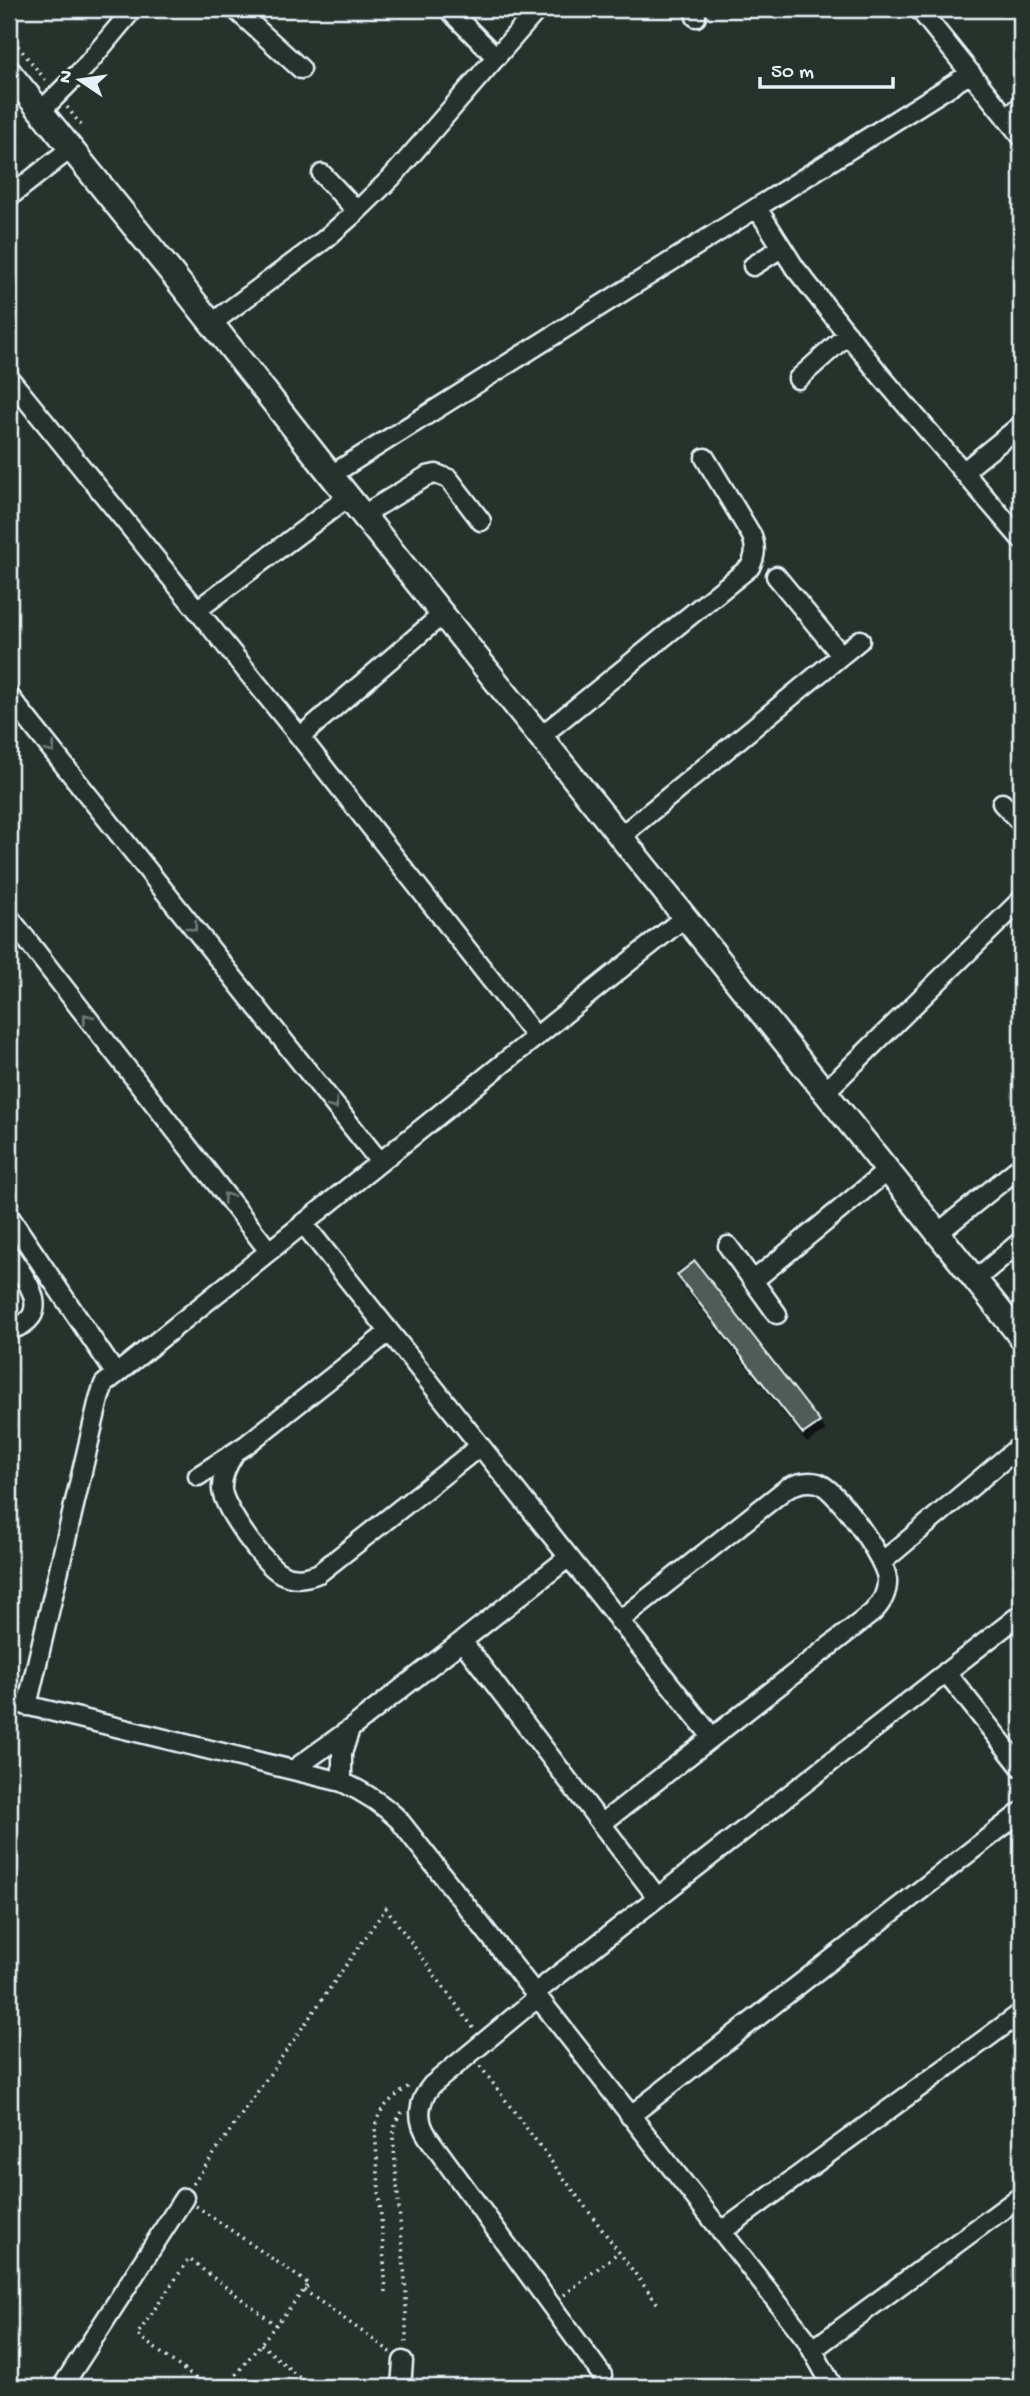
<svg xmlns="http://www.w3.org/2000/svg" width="1030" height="2396" font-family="'Gochi Hand',sans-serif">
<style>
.building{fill:#505c59;stroke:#e8f1f8;stroke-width:2;filter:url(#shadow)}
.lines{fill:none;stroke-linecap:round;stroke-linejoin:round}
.minor-casing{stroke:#e8f1f8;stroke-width:23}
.major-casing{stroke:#e8f1f8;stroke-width:28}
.path{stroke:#e8f1f8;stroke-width:3.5;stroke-dasharray:2 5;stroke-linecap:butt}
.minor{stroke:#26332d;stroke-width:18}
.major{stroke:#26332d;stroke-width:23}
.oneway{stroke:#6a7674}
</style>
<defs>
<filter id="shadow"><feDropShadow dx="4.5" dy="8" stdDeviation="0" flood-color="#0009"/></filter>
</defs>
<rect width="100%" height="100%" fill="#26332d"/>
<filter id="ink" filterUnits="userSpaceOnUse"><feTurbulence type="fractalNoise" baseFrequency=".0143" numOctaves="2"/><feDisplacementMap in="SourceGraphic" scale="14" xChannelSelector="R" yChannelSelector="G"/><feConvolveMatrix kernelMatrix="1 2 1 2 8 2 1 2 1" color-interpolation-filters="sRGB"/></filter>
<g filter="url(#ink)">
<!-- building -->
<path class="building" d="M695,1261L820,1422L803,1434L677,1275Z"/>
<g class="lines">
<!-- minor casing -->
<g class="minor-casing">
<path id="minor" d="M235,9L301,69
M448,9L496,57
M694,9L696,17
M919,9L1021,136
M40,112L84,68L133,9
M1006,118L1021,106
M322,174L357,211
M9,197L70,149
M757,208L795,268L881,376L1021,539
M753,266L781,248
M212,323L324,240L357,211L392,177L538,9
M9,378L300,737L536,1037
M798,379L848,334
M963,472L1021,425
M331,475L971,73
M363,515L427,476L436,474L449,479L481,521
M776,576L841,655
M197,610L348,497
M9,696L380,1162
M541,736L750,567C756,555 756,548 752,536L705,458
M300,737L443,614
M1002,803L1021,823
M621,836L860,640
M9,917L269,1251
M825,1092L1021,900
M9,1216L115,1373
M303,1223L712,1737
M938,1233L1021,1166
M728,1246L777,1314
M9,1254C25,1278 57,1316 10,1330
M975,1280L1021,1241
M753,1281L887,1171
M234,1454C227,1465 221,1477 222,1490C224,1509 265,1566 282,1574C294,1580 307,1578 319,1573L480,1446
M198,1476L246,1445L389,1332
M882,1562L1021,1445
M462,1641L657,1897
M946,1672L1021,1767
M9,1701L342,1782C364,1792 382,1803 399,1820L806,2339L833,2387
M27,1706L99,1399L104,1384L685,917
M293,1770L350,1729L569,1557
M342,1782V1753L350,1729
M601,1824L872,1613C881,1604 888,1593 887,1579C886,1560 837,1489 818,1483C807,1480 797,1483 787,1488L619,1621
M535,1993L1021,1614
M537,1998L432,2085C418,2101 416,2119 428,2137L602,2375
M630,2116L1021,1812
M721,2232L1021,2013
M812,2350L1021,2196
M62,2387L184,2198
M401,2387L403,2361"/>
</g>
<!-- major casing -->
<g class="major-casing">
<path id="major" d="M9,72L171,272L331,475L1021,1337"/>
</g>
<!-- path -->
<path class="path" d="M9,35L47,82
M67,107L84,129
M480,2066L660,2307
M402,2112L395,2123L393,2137L406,2292V2346
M193,2184L386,1908L474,2029
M196,2206L309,2284L226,2387
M304,2290L392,2353
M386,2292L375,2129C378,2107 392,2099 409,2086
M564,2295L619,2252
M261,2344L310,2387
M207,2387L137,2335L189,2259L276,2325
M297,2387L303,2381"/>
<!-- minor -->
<use href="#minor" class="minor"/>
<!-- major -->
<use href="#major" class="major"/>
</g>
<!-- one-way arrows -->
<defs><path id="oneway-chevron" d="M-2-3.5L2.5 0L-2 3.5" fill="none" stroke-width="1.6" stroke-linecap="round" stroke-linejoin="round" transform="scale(1.75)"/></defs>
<g class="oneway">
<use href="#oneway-chevron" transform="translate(51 749) rotate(52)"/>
<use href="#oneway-chevron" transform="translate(193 927) rotate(52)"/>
<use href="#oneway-chevron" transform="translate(87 1018) rotate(-128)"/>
<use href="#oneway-chevron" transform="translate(334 1105) rotate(52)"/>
<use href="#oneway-chevron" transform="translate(227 1197) rotate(-128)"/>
</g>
</g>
<!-- margin -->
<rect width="1030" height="2396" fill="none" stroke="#26332d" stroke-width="35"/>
<rect x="18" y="18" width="995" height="2361" fill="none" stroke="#e8f1f8" stroke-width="2.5" filter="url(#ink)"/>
<!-- north arrow -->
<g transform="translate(80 80) rotate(283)" stroke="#26332d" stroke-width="5" paint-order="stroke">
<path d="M0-5L12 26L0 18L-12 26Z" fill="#e8f1f8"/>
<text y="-10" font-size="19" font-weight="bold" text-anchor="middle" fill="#e8f1f8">N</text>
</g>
<!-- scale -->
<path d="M760 77v10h133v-10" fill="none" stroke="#e8f1f8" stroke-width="3.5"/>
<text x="771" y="77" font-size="21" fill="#e8f1f8" stroke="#26332d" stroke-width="5" paint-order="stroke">50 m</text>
</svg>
